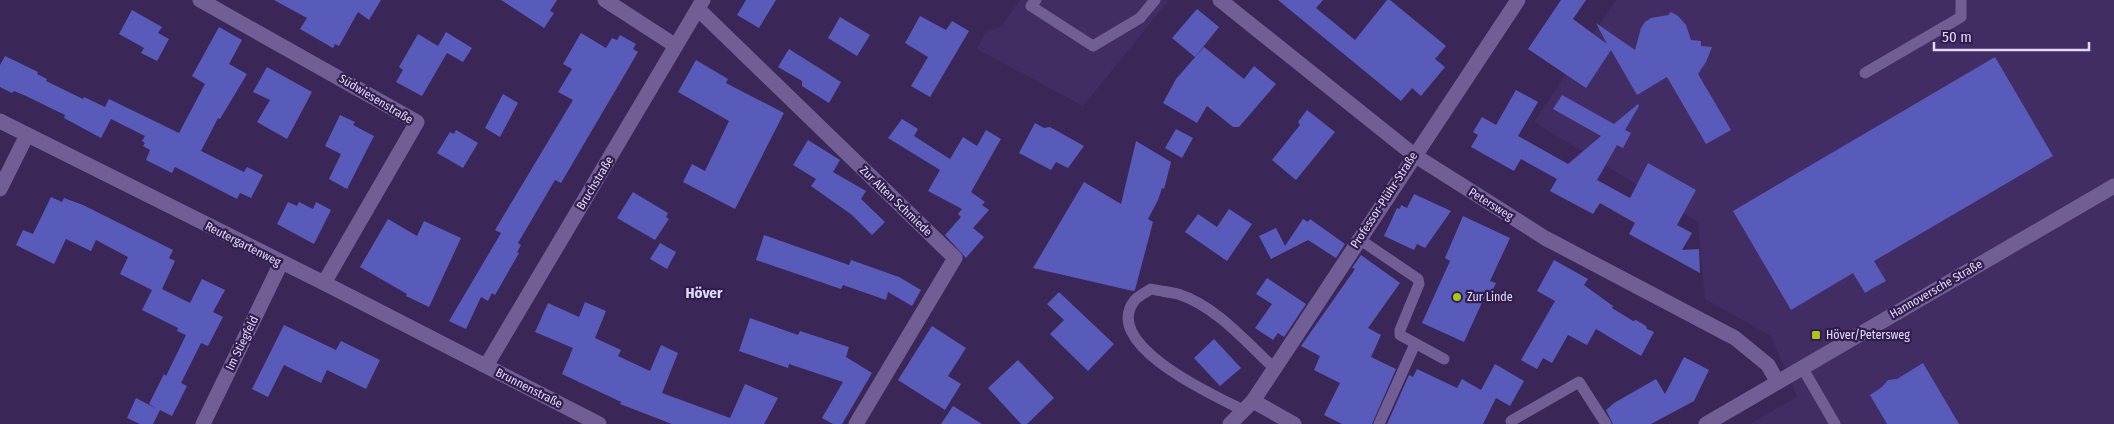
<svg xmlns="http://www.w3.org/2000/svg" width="2114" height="424" font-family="'Fira Sans Condensed',sans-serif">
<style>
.built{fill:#422c64}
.building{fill:#595bbb}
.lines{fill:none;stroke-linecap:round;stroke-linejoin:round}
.lane{stroke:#715e94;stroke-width:11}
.street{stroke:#715e94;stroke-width:15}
.secondary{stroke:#715e94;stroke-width:15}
.poi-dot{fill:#abc614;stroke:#301d4d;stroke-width:2}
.labels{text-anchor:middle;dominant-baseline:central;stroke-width:4.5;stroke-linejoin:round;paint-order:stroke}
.street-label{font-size:12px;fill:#e2d9f8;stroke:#301d4d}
.poi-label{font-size:12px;fill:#e2d9f8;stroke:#301d4d;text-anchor:start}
.quarter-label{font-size:15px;font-weight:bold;fill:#e2d9f8;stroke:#301d4d}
</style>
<rect width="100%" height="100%" fill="#3a2758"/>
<!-- built -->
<path class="built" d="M1020,0H1169L1083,106L977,49L986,31L1001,27Z
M1616,0H2114V424H1750L1797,397L1771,336L1705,299L1698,222L1534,122Z"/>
<!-- building -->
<path class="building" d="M274,0H381L369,20L358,12L339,46L335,44L333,48L300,29L307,18Z
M501,0H557L550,11L554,13L544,28Z
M746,0H776L759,28L737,15Z
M1278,0H1323L1316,8L1355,40L1387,0H1390L1446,46L1435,59L1445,67L1421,96L1412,88L1401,101Z
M1561,0H1586L1573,19L1607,44L1596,23L1635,50L1641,28L1645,22L1651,18L1668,15L1671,12L1678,16L1686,25L1691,40L1701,41V46L1712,47L1706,62L1698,74L1731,130L1706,144L1667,77L1637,95L1611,50L1586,88L1528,49Z
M1197,9L1219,27L1195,57L1172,38Z
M132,10L162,27L158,33L169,39L157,61L141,53L144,48L119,34Z
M920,16L946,30L952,21L969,31L930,97L911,86L928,57L905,43Z
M840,17L870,35L857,56L828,38Z
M219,27L242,40L229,64L247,74L220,119L218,118L201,151L244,172L247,167L263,175L251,198L240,193L237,199L175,167L172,173L146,160L150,150L143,146L145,143L142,141L145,136L111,119L101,138L64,118L65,115L26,96L14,91L12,93L0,87V65L5,56L38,72L37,74L47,79L46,81L83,99L84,97L105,107L109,99L179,133L205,84L192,76Z
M446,32L472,48L463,62L447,53L422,96L396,82L403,70L399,67L418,34L438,46Z
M581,33L606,48L612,38L617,40L620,35L636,44L633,49L638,52L561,183L555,180L518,243L521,245L517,252L519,253L495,295L492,293L488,301L481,297L466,329L449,321L501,233L495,230L573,100L558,92L572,69L563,64Z
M1204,47L1244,79L1254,66L1276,84L1239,127H1233L1207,106L1197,123L1163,103L1176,79Z
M789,49L841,82L829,103L802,86V81L778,67Z
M1995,57L2053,156L1874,261L1886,281L1873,288L1865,293L1853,273L1791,310L1733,211Z
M696,60L728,79L726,83L784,113L735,209L683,182L692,164L705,171L729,121L678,92Z
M267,67L312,92L287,139L257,122L270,100L253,92Z
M1516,90L1538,102L1518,136L1568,164L1601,136L1553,109L1562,95L1614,124L1638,104L1639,106L1625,130L1631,133L1623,148L1617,145L1597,180L1630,198L1648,163L1696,190L1677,225L1692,233L1682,250L1699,249L1700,273L1629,234L1635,223L1600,203L1593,214L1550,191L1557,179L1521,159L1514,171L1471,147L1478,135L1473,132L1482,117L1496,125Z
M503,94L518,103L500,137L485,128Z
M1307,110L1335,132L1296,180L1272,160L1300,125L1298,122Z
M340,115L355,122L353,125L374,136L347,189L329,179L341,154L325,146Z
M902,119L918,129L914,136L950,159L963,137L977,146L986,130L1001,139L971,192L985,202L982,205L989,210L973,228L984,237L966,258L945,235L961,217L958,214L962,209L928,191L940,170L888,138Z
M1035,123L1044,128L1050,127L1084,146L1068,168L1056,162L1051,170L1019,153Z
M1176,129L1193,138L1182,158L1165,148Z
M456,130L478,143L463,168L437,153L450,132L454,134Z
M808,140L840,160L833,172L866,191L861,199L885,222L872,235L852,215L811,186L816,179L793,165Z
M1136,141L1171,162L1164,189L1162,188L1158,200L1148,219L1153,222L1135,290L1133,291L1033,268L1084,182L1121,204Z
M633,192L668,213L666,217L669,219L655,240L617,218Z
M1414,194L1451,211L1425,248L1417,244L1414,250L1384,236L1397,208L1400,209L1401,205L1407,208Z
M51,197L62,202L64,198L83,205L173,250L169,258L175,261L162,289L190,303L202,279L225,290L213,312L223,317L208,346L201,343L181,383L187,386L172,416L160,410L153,424H140L127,418L136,398L157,409L149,404L164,374L166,376L186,335L177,331L178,328L142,310L152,290L120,274L128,257L96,240L91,251L66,239L54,264L16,245L23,230L33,234Z
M288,202L297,206L299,202L313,209L316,202L331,210L314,244L277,224Z
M1229,209L1252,224L1227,261L1185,232L1198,214L1217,227Z
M1463,216L1510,238L1490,281L1496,283L1488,300L1484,298L1464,342L1422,323L1450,261L1445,258Z
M388,219L417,236L424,221L461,238L429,307L406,296L407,294L360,267Z
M1303,219L1308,222L1310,219L1345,244L1336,258L1308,240L1271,259L1259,236L1276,228L1285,246Z
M764,235L849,265L851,260L899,277L921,290L912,306L888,292L886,300L843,285L841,289L756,260Z
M660,243L676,252L667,269L650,259Z
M1361,255L1400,283L1368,328L1381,335L1371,357L1396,369L1372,424H1342L1324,415L1340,383L1314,370L1320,356L1301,346L1355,269L1352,268Z
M1554,260L1588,279L1584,285L1613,306L1612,308L1633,321L1636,320L1646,326L1647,329L1654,332L1641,356L1596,329L1587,345L1568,335L1552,363L1543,358L1537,369L1521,360L1555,301L1537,291Z
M1267,278L1306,304L1284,337L1278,333L1273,340L1255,328L1272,304L1256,294Z
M1059,292L1114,344L1088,371L1050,334L1064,320L1047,304Z
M585,302L606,311L595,338L621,350L618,356L650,371L661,345L678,353L662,393L730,418L745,384L778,398L764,424H672L620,404L621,402L562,374L573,348L535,332L548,303L579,317Z
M750,318L798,335L800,331L849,347L846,357L872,373L842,424H833L822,418L843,382L789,364L788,368L739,351Z
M284,325L336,350L341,341L380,360L366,389L327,370L321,383L284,365L268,397L252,389Z
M932,326L966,348L948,376L961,384L945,410L898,380Z
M1214,339L1241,368L1220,386L1194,358Z
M1684,357L1709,370L1694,401L1651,424H1613L1606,410L1614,403L1656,379L1665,394Z
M1018,360L1054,398L1027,424H1021L988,388Z
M1923,363L1959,424H1887L1870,395L1882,387L1888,380L1897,379Z
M1495,364L1524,381L1510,406L1496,398L1483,424H1387L1409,375L1413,377L1417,369L1457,388L1462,379L1481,390Z
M953,406L982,424H941Z"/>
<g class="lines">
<!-- lane -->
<path class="lane" d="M1036,0L1031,6L1093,46L1140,18L1155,0
M1865,73L1961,17V0
M1359,239L1418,279L1419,284L1400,330V335L1444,359
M1802,367L1835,424
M1243,410C1215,396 1099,344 1135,300C1138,296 1146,292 1151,289C1160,291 1169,292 1178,294C1216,306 1246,342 1274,368
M1511,421L1579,382L1606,424
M1379,424L1415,344"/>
<!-- street -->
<path class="street" d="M200,0L417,122L324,283
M605,0L676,46
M1220,0L1414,155L1545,238L1735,338L1768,365L1777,381
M698,9L955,258L856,424
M0,121L324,283L599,424
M0,189L27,135
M486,366L703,0
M1253,401L1294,424
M203,424L281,263
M1230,424L1253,401L1518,0"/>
<!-- secondary -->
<path class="secondary" d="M1706,424L2114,186"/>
</g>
<!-- markers -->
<g class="poi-dot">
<circle cx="1457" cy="297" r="5"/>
<rect x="1811" y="330" width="10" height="10" rx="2.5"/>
</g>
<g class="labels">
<!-- street labels -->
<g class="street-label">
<text transform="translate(376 99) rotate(31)">Südwiesenstraße</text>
<text transform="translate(595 183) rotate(-59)">Bruchstraße</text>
<text transform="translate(1384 200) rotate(-57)">Professor-Plühr-Straße</text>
<text transform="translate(896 201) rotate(44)">Zur Alten Schmiede</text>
<text transform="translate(1491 204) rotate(32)">Petersweg</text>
<text transform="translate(243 244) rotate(27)">Reutergartenweg</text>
<text transform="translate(1936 289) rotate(-30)">Hannoversche Straße</text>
<text transform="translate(242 343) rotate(-64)">Im Stiegfeld</text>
<text transform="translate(529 388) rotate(27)">Brunnenstraße</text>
</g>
<!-- poi labels -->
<g class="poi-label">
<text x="1467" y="297">Zur Linde</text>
<text x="1826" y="335">Höver/Petersweg</text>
</g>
<!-- quarter labels -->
<g class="quarter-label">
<text x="704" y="293">Höver</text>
</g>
</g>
<!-- scale -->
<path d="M1934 42v8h155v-8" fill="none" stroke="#e2d9f8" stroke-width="2.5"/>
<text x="1942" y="42" font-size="15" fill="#e2d9f8" stroke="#301d4d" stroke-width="4" paint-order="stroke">50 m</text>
</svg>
